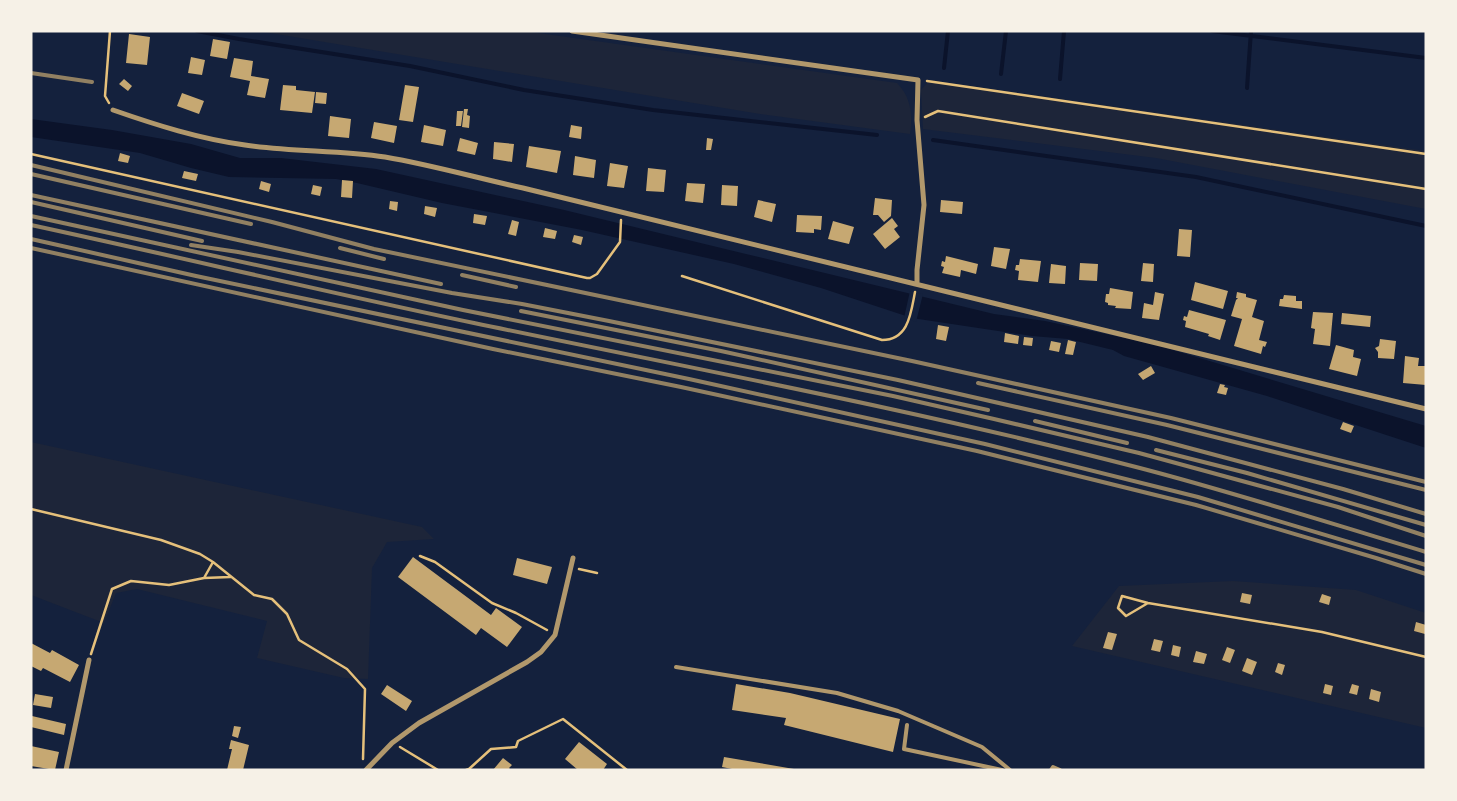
<svg xmlns="http://www.w3.org/2000/svg" width="1457" height="801" font-family="Figtree,sans-serif">
<style>
.green{fill:#1d2539}
.water{fill:#0b132b}
.pier{fill:#14213d}
.lines{fill:none;stroke-linecap:round;stroke-linejoin:round}
.stream{stroke:#0b132b;stroke-width:4}
.building{fill:#c6a872}
.path{stroke:#e5c07b;stroke-width:2.5}
.service{stroke:#b1986c;stroke-width:4}
.minor{stroke:#b1986c;stroke-width:5}
.rail{stroke:#918062;stroke-width:4}
</style>
<rect width="100%" height="100%" fill="#14213d"/>
<!-- green -->
<path class="green" d="M258,31H524L897,83C911,97 913,115 910,134L760,114Z
M935,81L1426,151V209L1156,158L923,129L921,90L927,83Z
M31,442L422,527L434,539L387,542L372,568L368,679L344,678L257,658L267,621L137,589L116,593L104,623L31,595Z
M1233,581L1356,590L1426,613V728L1072,646L1119,586Z"/>
<!-- water -->
<path class="water" d="M31,119L112,130L191,144L240,158H281L376,169L560,209L994,314L1045,321L1153,344L1426,426V448L1267,396L1124,356L1113,350L1068,339L1032,336L912,318L821,288L734,264L582,230L442,203L357,183L336,179L229,177L191,168L140,153L31,137Z"/>
<!-- pier -->
<path class="pier" d="M910,291L923,294L916,322L904,318Z"/>
<g class="lines">
<!-- stream -->
<path class="stream" d="M197,31L239,39L410,66L524,90L653,110L877,135
M1212,31L1426,58
M944,68L948,31
M1001,74L1006,31
M1060,79L1064,31
M1247,88L1251,31
M933,140L1196,177L1426,226"/>
</g>
<!-- building -->
<path class="building" d="M129,34L150,37L147,65L126,63Z
M213,39L230,42L227,59L210,56Z
M191,57L205,60L202,75L188,73Z
M234,58L253,61L251,76L269,79L265,98L247,95L250,81L230,77Z
M124,79L132,86L128,91L119,84Z
M283,85L296,86V90L315,92L312,113L280,110Z
M405,85L419,87L413,122L399,120Z
M316,92L327,93L326,104L315,103Z
M182,93L204,101L199,114L177,106Z
M464,109H468L467,115L470,116L469,128L462,127Z
M457,111H463L461,126H456Z
M330,116L351,119L349,138L328,136Z
M374,122L397,126L394,143L371,138Z
M424,125L446,130L443,146L421,142Z
M571,125L582,127L581,139L569,137Z
M460,138L478,143L475,155L457,151Z
M707,138L713,139L711,150H706Z
M494,142L514,144L512,162L493,159Z
M529,146L561,151L557,173L526,167Z
M120,153L130,156L128,163L118,161Z
M575,156L596,160L594,178L573,175Z
M610,163L628,166L624,188L607,186Z
M648,168L666,170L664,192L646,191Z
M184,171L198,174L196,181L182,178Z
M342,180L353,181L352,198L341,197Z
M261,181L271,184L269,192L259,189Z
M687,183L705,184L703,203L685,201Z
M313,185L322,187L320,196L311,194Z
M722,185L738,186L737,206L721,205Z
M875,198L892,200L891,216L884,222L878,215H873Z
M758,200L776,204L772,222L754,217Z
M941,200L963,202L962,214L940,212Z
M390,201L398,202L397,211L389,209Z
M425,206L437,208L435,217L424,214Z
M474,214L487,216L485,225L473,223Z
M797,215L822,216L821,230L814,229V233L796,232Z
M892,218L898,226L894,229L900,237L885,249L873,234Z
M512,220L519,222L516,236L508,234Z
M833,221L854,227L849,244L828,239Z
M545,228L557,231L555,239L543,237Z
M1179,229L1192,230L1190,257L1177,256Z
M574,235L583,237L581,245L572,242Z
M994,247L1010,249L1006,269L991,266Z
M946,256L978,264L976,274L961,270L960,277L942,273L944,267L941,266L942,261L945,262Z
M1020,259L1041,261L1038,282L1018,280L1019,271L1015,270L1016,265H1019Z
M1080,263L1098,264L1097,281L1079,280Z
M1143,263L1154,264L1153,282L1141,281Z
M1051,264L1066,266L1065,284L1049,283Z
M1195,282L1228,291L1223,309L1191,300Z
M1110,288L1133,292L1131,309L1115,308L1116,306L1108,305V303L1105,302L1106,294H1109Z
M1155,292L1164,294L1159,320L1142,318L1144,303L1153,305Z
M1237,292L1246,294V297L1257,300L1252,317L1264,321L1259,340L1267,342L1265,347L1263,346L1261,354L1234,346L1242,319L1231,316L1236,300L1238,298H1236Z
M1284,295L1296,296V301H1302V309L1279,306L1280,299H1283Z
M1189,310L1226,320L1220,340L1208,336L1209,334L1185,327L1186,321L1183,320L1184,316L1187,317Z
M1313,312L1333,313L1330,346L1313,344L1315,329L1311,328Z
M1342,313L1371,316L1370,327L1341,324Z
M938,325L949,327L946,341L936,339Z
M1005,333L1019,336L1018,344L1004,342Z
M1024,337L1033,338L1032,346L1023,345Z
M1380,339L1396,341L1394,359L1378,358V352L1375,348L1379,346Z
M1068,340L1076,342L1073,355L1065,354Z
M1051,341L1061,343L1059,352L1049,350Z
M1336,345L1354,350L1353,357L1361,359L1357,376L1329,369Z
M1405,356L1419,358L1418,366H1426V385L1403,383Z
M1151,366L1155,373L1143,380L1138,374Z
M1220,384L1225,385L1224,387L1228,388L1226,395L1217,393Z
M1343,422L1354,426L1351,433L1340,429Z
M413,557L491,615L496,608L522,627L507,647L481,628L476,635L398,577Z
M517,558L552,567L547,584L513,575Z
M1242,593L1252,595L1250,604L1240,602Z
M1322,594L1331,597L1329,605L1319,602Z
M1416,622L1426,625L1425,634L1414,631Z
M1108,632L1117,634L1112,650L1103,648Z
M1154,639L1163,641L1160,652L1151,650Z
M31,643L50,653L52,650L79,665L70,682L43,668L41,671L31,666Z
M1173,645L1181,647L1179,657L1171,655Z
M1227,647L1235,650L1230,663L1222,660Z
M1196,651L1207,654L1204,664L1193,662Z
M1247,658L1257,662L1252,675L1242,671Z
M1278,663L1285,665L1282,675L1275,672Z
M736,684L790,693L900,719L893,752L784,725L786,718L732,710Z
M1325,684L1333,686L1331,695L1323,693Z
M1352,684L1359,686L1357,695L1349,693Z
M387,685L412,701L406,711L381,694Z
M1371,689L1381,692L1379,702L1369,699Z
M35,694L53,697L51,708L33,705Z
M32,716L66,724L64,735L31,727Z
M234,726L241,727L238,738L232,736Z
M231,740L249,745L243,770H227L232,749H229Z
M579,742L607,764L603,770H578L565,759Z
M31,746L59,752L55,770L31,766Z
M724,757L794,769V770H737L722,767Z
M503,758L512,765L509,768L511,770H493Z"/>
<g class="lines">
<!-- path -->
<path class="path" d="M927,81L1426,154
M109,103L105,96L110,31
M925,117L938,111L1426,189
M31,154L587,278H590L597,274L620,242L621,220
M682,276L882,340C909,340 911,312 915,292
M31,509L161,540L200,554L213,562L204,578L169,585L131,581L112,589L91,654
M420,556L435,562L492,603L516,613L547,630
M213,562L254,595L272,599L287,614L299,640L347,669L365,689L363,759
M579,569L597,573
M204,578L230,577
M1148,603L1126,616L1118,608L1122,596L1148,603L1322,632L1426,657
M400,747L438,770
M466,770L469,769L491,749L516,747L518,741L563,719L627,770"/>
<!-- service -->
<path class="service" d="M676,667L837,693L898,711L982,747L1010,770
M907,725L904,749L1002,770
M1051,770L1053,767L1060,770"/>
<!-- minor -->
<path class="minor" d="M572,31L918,80L917,120L924,205L917,270V284
M113,110C156,125 200,139 245,145C292,152 339,150 385,157C432,165 477,178 523,188L1426,409
M66,770L89,660
M366,770L392,743L419,723L527,662L541,652L555,635L573,558"/>
<!-- rail -->
<path class="rail" d="M31,73L92,82
M31,165L272,222L374,249L912,361L1171,418L1426,482
M31,174L251,224
M31,195L441,284
M31,202L202,241
M31,216L463,310L893,396L994,419L1139,453L1338,507L1426,536
M31,225C179,257 326,292 474,323C695,369 917,410 1136,467C1233,492 1329,523 1426,552
M31,239L196,276L689,379L985,444L1198,497L1426,565
M191,245L238,252L452,293L522,304L609,321L898,380L1148,437L1343,489L1426,514
M31,248L493,349L681,387L977,451L1196,505L1376,558L1426,574
M340,248L384,259
M462,275L516,287
M521,311L721,351L988,410
M978,383L1167,425L1426,490
M1035,421L1127,443
M1156,450L1247,473L1426,525"/>
</g>
<!-- border -->
<rect width="1457" height="801" fill="none" stroke="#f6f1e7" stroke-width="65"/>
</svg>
